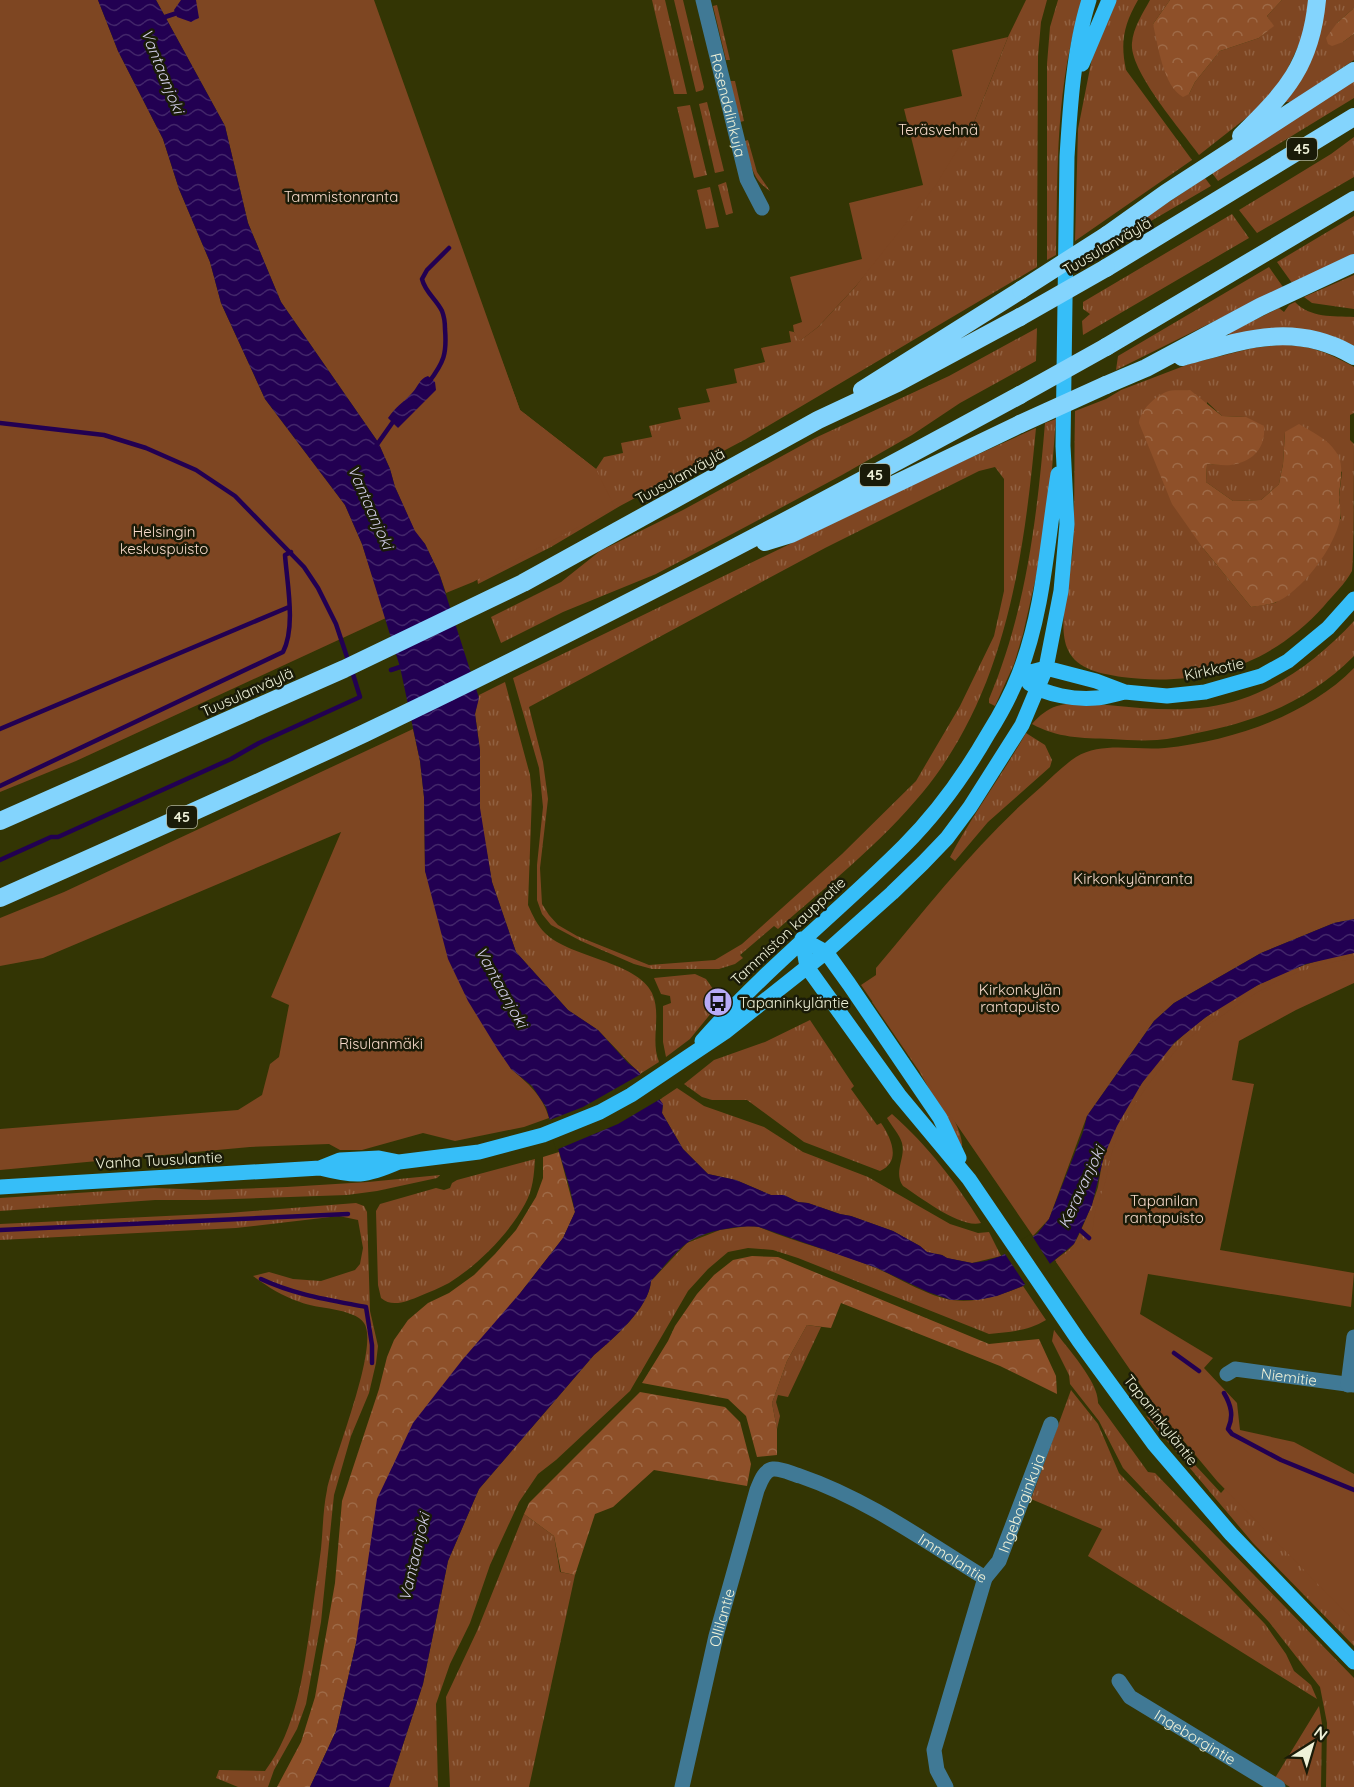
<svg xmlns="http://www.w3.org/2000/svg" width="1354" height="1787" font-family="Quicksand,sans-serif">
<style>
.grass{fill:url(#grass-tufts);fill-rule:evenodd}
.forest{fill:url(#forest-crowns)}
.green{fill:#7e4622}
.water{fill:url(#water-waves)}
.pier{fill:#333504}
.lines{fill:none;stroke-linecap:round;stroke-linejoin:round}
.stream{stroke:#220052;stroke-width:4.5}
.street{stroke:#407995;stroke-width:15}
.primary{stroke:#36bef8;stroke-width:15}
.highway{stroke:#83d4fd;stroke-width:18}
.highway-bridge{stroke:#83d4fd;stroke-width:18}
.labels{text-anchor:middle;dominant-baseline:central;stroke-width:5;stroke-linejoin:round;paint-order:stroke}
.shield{fill:#1a1b08;stroke:#afb19a;stroke-width:1.5}
.shield-label{font-size:14px;font-weight:bold;fill:#eff1d8}
.street-label{font-size:15px;fill:#eff1d8;stroke:#1a1b08}
.park-label{font-size:15px;fill:#f7daca;stroke:#1a1b08}
.poi-label{font-size:15px;fill:#eff1d8;stroke:#1a1b08;text-anchor:start}
.water-label{font-size:16px;font-style:italic;fill:#d2ceea;stroke:#1a1b08}
</style>
<defs>
<pattern id="grass-tufts" width="24" height="20" patternUnits="userSpaceOnUse" patternTransform="scale(1.5)"><rect width="24" height="20" fill="#7e4622"/><path d="M3 7l-1-3M5 7V3M7 7l1-3M15 17l-1-3M17 17v-4M19 17l1-3" fill="none" stroke="#916141"/></pattern>
<pattern id="forest-crowns" width="20" height="18" patternUnits="userSpaceOnUse" patternTransform="scale(1.5)"><rect width="20" height="18" fill="#8e5029"/><path d="M2 6a3 3 0 1 1 6 0M12 15a3 3 0 1 1 6 0" fill="none" stroke="#9e6a47"/></pattern>
<pattern id="water-waves" width="16" height="10" patternUnits="userSpaceOnUse" patternTransform="scale(1.5)"><rect width="16" height="10" fill="#220052"/><path d="M0 5q4-4 8 0t8 0" fill="none" stroke="#42266a"/></pattern>
</defs>
<rect width="100%" height="100%" fill="#333504"/>
<!-- grass -->
<path class="grass" d="M652,0H665L687,94H674Z
M674,0H683L704,87L703,90L696,92Z
M1026,0H1047L1041,22L1038,56L1037,267L746,439L620,506L551,547L478,584L473,554L502,361L520,410L596,469L604,457L623,453L621,443L652,437L649,426L681,419L678,408L710,402L706,389L737,383L734,369L765,362L761,348L791,342L789,331L794,332L801,340L818,327L856,286L974,122L1008,37Z
M1058,0H1083C1055,82 1058,169 1056,255L1047,260V64L1050,27Z
M1116,0H1138C1124,24 1120,42 1126,70L1192,160L1075,241L1078,129L1094,48Z
M1150,0H1170L1153,24L1189,94L1195,82L1220,51L1259,38L1273,26L1267,16L1282,0H1309L1304,34L1287,70L1272,94L1250,115L1199,155C1182,131 1129,71 1132,43C1133,28 1143,13 1150,0Z
M1322,0H1354V8L1337,23L1343,42L1354,34V60L1291,102H1285L1296,87Z
M717,5L730,60H726L713,6Z
M1354,79V98L1218,181L1212,173Z
M730,81H735L744,121L740,122Z
M707,102L724,171L715,173L699,104Z
M690,105L707,175L694,178L677,107Z
M1354,137V177L1257,233L1239,210L1331,154Z
M748,140L757,172L770,191C751,179 750,161 745,141Z
M1205,178L1211,186L1115,242L1113,239Z
M726,182L733,213L726,215L718,185Z
M710,187L719,227L706,229L697,190Z
M1232,214L1249,238L1083,335L1082,321L1090,314L1083,309V302Z
M1354,216V254L1292,283L1277,262Z
M1269,267L1283,287L1116,370L1118,356Z
M1354,275V309L1312,303L1304,297Z
M1295,302C1310,318 1333,316 1354,317V346L1322,333L1306,330L1230,336L1228,333L1279,308L1284,312L1289,305Z
M1037,328L1036,361L960,403L912,435L842,475L734,533L656,574L563,612L501,643L491,617L561,582L600,551L683,510L815,438L949,376Z
M1279,345C1310,345 1327,352 1354,367V413L1350,415V440L1354,444C1354,462 1354,563 1352,571C1345,584 1333,595 1324,606C1270,666 1201,687 1122,677C1103,674 1077,670 1068,650C1056,625 1071,576 1073,547C1075,502 1074,456 1075,411L1106,399L1121,390L1189,364L1253,348ZM1207,402L1222,416L1246,417L1231,465L1207,464L1206,482L1233,501L1261,500L1279,484L1283,464L1285,432L1342,472L1339,497L1341,518L1297,587L1275,603L1251,607L1203,548Z
M1056,419L1052,469L1038,568L1023,634L1014,664L995,706L989,703V699C1026,611 1037,518 1045,423Z
M1036,428C1024,555 1007,689 923,792C880,844 828,885 778,929L774,926L740,955L743,958L735,964L719,969H652L634,964L581,941L551,925L542,914L537,900V865L543,807L539,768L513,678L941,471ZM995,467L1004,479V591L994,636L960,706L916,781L842,854L742,944L715,960L649,965L577,936L558,925L549,915L542,904L540,868L548,799L543,762L529,707L825,548L979,471Z
M1354,621V656C1311,700 1256,722 1197,733C1184,736 1170,739 1157,740C1142,741 1126,740 1111,739C1082,738 1057,738 1032,724C1039,716 1047,709 1057,706C1073,701 1091,704 1107,705C1140,708 1175,712 1208,707C1266,699 1315,663 1354,621Z
M505,682L530,775L532,795L528,905C533,916 537,925 545,933C570,958 637,961 652,993C662,1015 650,1040 659,1062L640,1074L598,1030L568,1010L516,952L492,882L479,808L480,750L475,714L479,695Z
M1026,733L1045,745L1052,760L1050,767L988,822L955,861L950,857C973,814 1002,775 1026,733Z
M1354,953V968L1234,1022L1076,1289L1055,1260C1061,1255 1068,1251 1073,1245C1079,1238 1095,1197 1098,1187C1100,1177 1101,1166 1104,1156C1115,1121 1150,1065 1177,1041C1222,999 1293,961 1354,953Z
M695,974L706,979L718,996L708,1007L712,1012L690,1039L666,1057L663,1042V1006L671,1003L670,996L661,994L654,978Z
M880,997C896,1023 966,1123 962,1147L919,1071L872,1002Z
M810,1020L854,1086L851,1089L877,1125L881,1123C891,1138 902,1161 880,1171L804,1142L747,1100H712L702,1097L684,1084L714,1060L765,1042Z
M677,1088L704,1106L764,1127L803,1152L868,1177L950,1224L978,1233L989,1232L1001,1256L972,1263L947,1258L942,1255L927,1252L920,1246L893,1231L851,1216L840,1214L808,1203L798,1202L784,1195H771L736,1180L708,1174L683,1149L662,1113L663,1105L659,1100Z
M892,1114C929,1147 955,1181 981,1223C961,1229 920,1197 903,1186C893,1172 906,1158 902,1143C900,1135 891,1125 887,1118Z
M535,1159C534,1175 533,1190 525,1204C508,1235 479,1264 449,1283C440,1288 429,1292 420,1296C408,1301 392,1308 381,1298L378,1285L376,1211L380,1204L436,1188L444,1190L450,1188L452,1183L457,1180Z
M440,1175L437,1178L377,1191L347,1195L205,1200H155L0,1211V1198L154,1188L207,1190L287,1187L368,1182Z
M356,1203L364,1206L367,1212L370,1311L378,1346L376,1363L369,1393L351,1436L334,1495L321,1622L306,1704L297,1729L274,1770L268,1787H238L216,1778L219,1770L265,1771C297,1728 303,1674 311,1621C314,1597 318,1573 321,1549C323,1529 323,1509 327,1490C333,1459 380,1346 364,1323C354,1308 316,1309 300,1302C282,1296 268,1287 253,1276L269,1272L293,1279L321,1281L355,1270L360,1264L363,1248L358,1220L339,1216L236,1228L0,1240V1224L228,1213Z
M748,1226L759,1227C797,1243 838,1252 876,1268C899,1278 927,1296 952,1300C977,1303 999,1296 1023,1286L1046,1320C1028,1331 1009,1332 989,1334L798,1258L773,1250L748,1248L728,1252L708,1269L688,1291L630,1391L556,1460L538,1474L519,1502L490,1565L470,1623L450,1664L436,1704L438,1787H389L423,1684L448,1561L479,1489L594,1355C614,1338 649,1308 651,1281L687,1243L720,1230Z
M807,1325L821,1327L788,1397L778,1395L776,1402L780,1416L777,1429L772,1403L787,1361Z
M1054,1330C1067,1348 1099,1382 1098,1403L1148,1472L1155,1473L1354,1678V1787H1326L1327,1723L1320,1687L1269,1622L1123,1468L1099,1421L1070,1384L1069,1375L1052,1341Z
M1071,1390L1098,1424L1119,1473L1265,1624L1286,1654L1294,1671L1311,1685L1317,1699L1088,1556L1102,1529L1031,1499Z
M1146,1416L1157,1420L1184,1453L1221,1493L1228,1485L1354,1578V1646L1253,1543Z
M524,1514L554,1536L560,1572L575,1575L529,1787H450L446,1697L477,1631Z
M1319,1706L1322,1724L1321,1787H1290L1275,1778Z"/>
<!-- forest -->
<path class="forest" d="M1170,0H1282L1267,16L1274,26L1259,38L1220,51L1195,82L1189,94L1183,97C1163,86 1158,45 1153,24Z
M1354,8V34L1343,42L1332,46L1328,44L1326,38L1337,23Z
M1190,390L1222,416L1246,417L1264,426C1266,448 1253,462 1231,465C1223,466 1214,464 1207,464L1206,482L1233,501L1261,500L1279,484L1283,464L1285,432L1299,424C1312,432 1328,439 1336,452C1345,465 1340,481 1339,496C1339,504 1342,512 1340,519C1335,547 1301,593 1274,603C1267,605 1259,606 1251,607L1203,548L1172,504L1139,423C1140,410 1155,397 1166,392C1173,389 1183,391 1190,390Z
M559,1152L575,1212L563,1238L521,1292L356,1643L336,1731L310,1787H277L301,1742L315,1697L335,1583L342,1501L379,1389L387,1357L394,1340L408,1320L428,1303L449,1293L474,1275L495,1254L516,1230L536,1197L543,1178V1157Z
M752,1256L778,1257L989,1344L1039,1339L1056,1376L1057,1394L1000,1366L841,1303L831,1328L807,1325L787,1361L772,1403L777,1429V1455L757,1457L746,1416L728,1399L642,1383L668,1341L675,1326L697,1294L714,1275L733,1260Z
M640,1392L725,1407L740,1422L751,1464L747,1486L654,1470L613,1507L595,1514L575,1575L561,1572L554,1536L524,1514L529,1503Z"/>
<!-- green -->
<path class="green" d="M0,0H98L118,51L163,139L179,189L210,262L221,303L265,399L345,505L362,544L386,618L76,761L0,792Z
M156,0H374L520,410L596,469L615,508L473,582L446,593L439,573L425,544L415,532L395,487L390,469L378,442L281,302L248,223L225,126Z
M1008,37L974,122L936,185L856,286L818,327L800,341L794,332L793,325L802,322L790,277L862,259L849,203L923,185L904,109L962,96L952,50Z
M1354,668V919L1334,923L1261,953L1174,1003L1154,1021L1087,1116L1049,1219L1033,1236L861,985L876,975V968C929,905 979,840 1041,787C1052,777 1064,765 1076,757C1103,741 1136,751 1165,748C1231,741 1307,716 1354,668Z
M413,729L420,761L424,797L425,871L511,1069C528,1083 543,1096 549,1118L524,1127L455,1141L423,1133L362,1150H340L329,1144L250,1147L0,1170V1129L238,1110L262,1095L270,1064L279,1057L289,1005L271,997L341,832L43,958L0,966V918L64,892Z
M1354,959V983L1296,1010L1239,1041L1232,1080L1254,1084L1220,1250L1354,1273L1351,1307L1148,1274L1140,1314L1213,1358L1204,1368L1237,1403L1240,1430L1294,1442L1354,1474V1621L1217,1481L1157,1409L1056,1262L1093,1231C1092,1212 1102,1196 1106,1179C1108,1171 1109,1164 1111,1156C1120,1121 1158,1066 1185,1042C1197,1031 1212,1023 1226,1013C1264,985 1306,964 1354,959Z"/>
<!-- water -->
<path class="water" d="M98,0H156L225,126L248,223L281,302L378,442L390,469L395,487L415,531L425,544L439,573L479,698L475,714L480,750V808L492,882L516,952L568,1010L598,1030L628,1063L638,1071L663,1104L662,1113L683,1149L708,1174L736,1180L771,1195H784L798,1202L808,1203L840,1214L851,1216L893,1231L920,1246L927,1252L942,1255L947,1258L972,1263L986,1261L1001,1256L1037,1234L1049,1219L1083,1132L1087,1116L1154,1021L1174,1003L1261,953L1334,923L1354,919V953L1306,964L1258,985L1206,1017L1175,1042L1142,1083L1117,1126L1104,1156L1092,1205L1074,1244L1023,1286L997,1296L978,1300H951L928,1292L877,1268L759,1227C738,1225 704,1231 687,1243C674,1253 662,1269 651,1281C649,1308 614,1338 594,1355L479,1489L448,1561L423,1684L389,1787H310L336,1731L356,1643L377,1499L413,1423L463,1359L521,1292L563,1238L575,1212L570,1189L546,1107L532,1086L511,1069L498,1050L468,1001L448,959L425,871L424,797L420,761L400,667L362,544L345,505L265,399L221,303L210,262L179,189L163,139L118,51Z
M181,0H196L199,18L191,22L177,17L174,10Z
M428,376L435,382L436,390L398,428L388,418C396,406 403,403 412,393C418,387 419,379 428,376Z"/>
<!-- pier -->
<path class="pier" d="M643,1073L662,1098L618,1124L556,1150L547,1121L583,1107Z
M1031,1234L1052,1267L1027,1287L1003,1251Z"/>
<g class="lines">
<!-- stream -->
<path class="stream" d="M165,17L180,12
M429,382C444,362 447,354 445,329C445,323 444,316 442,311C436,299 425,292 422,279L427,270L449,248
M0,423L104,435L146,448L196,470L235,496L304,567L318,588L336,624L349,663
M376,446L395,419
M391,670L400,667
M0,729L289,607
M0,786L283,652C296,627 287,583 285,555L291,552
M0,860L51,837H58L231,759L259,743L360,697L352,671
M0,1230L348,1214
M1080,1230L1089,1238
M261,1279C295,1295 330,1300 366,1307L372,1345V1363
M1174,1353L1199,1371
M1224,1393C1231,1405 1234,1416 1228,1429L1232,1434L1281,1460L1354,1490"/>
<!-- street -->
<g class="street">
<path id="s1" d="M703,0L747,179L762,208"/>
<path id="s2" d="M1227,1374L1235,1369L1354,1385"/>
<path d="M1348,1385L1354,1337"/>
<path id="s3" d="M985,1578L999,1561L1051,1424"/>
<path id="s4" d="M1119,1681L1130,1697L1278,1787"/>
<path id="s5" d="M682,1787L716,1636L757,1490C760,1483 764,1470 773,1469C781,1468 792,1474 800,1476C867,1499 925,1541 985,1578L934,1750L937,1770L946,1787"/>
</g>
<!-- primary -->
<path class="primary" d="M1082,64L1109,0
M1019,675L1046,668L1096,681L1125,692L1167,696L1205,692L1261,676L1288,661L1328,628L1354,599
M1029,683C1046,695 1075,700 1096,698C1105,698 1115,694 1125,692
M802,939L807,967L899,1095L969,1179L1079,1341L1154,1444L1231,1534L1354,1662
M802,939L826,952L849,984L940,1118L959,1158
M702,1041C764,970 838,912 904,846C937,813 965,774 988,734C1000,715 1011,695 1019,674C1044,610 1047,541 1058,474
M320,1168C356,1177 365,1177 399,1162
M0,1187L320,1168L340,1160L379,1158L399,1162L479,1152L543,1135L600,1112L631,1095L725,1032L826,952L892,893L923,863L947,838L970,807L1022,725L1046,668L1061,591L1067,524L1063,446L1067,157C1070,107 1074,47 1089,0"/>
<!-- highway -->
<path class="highway" d="M1241,136C1286,92 1311,65 1317,0
M1107,235L1166,193L1354,71
M1106,268L1354,117
M1106,347L1354,200
M1182,357C1244,340 1294,321 1354,356
M1106,385L1146,368L1260,307L1354,263
M862,390L1021,290
M765,542L791,534L1020,424
M0,821L344,669L523,583L818,420L897,383L1020,317
M0,898C122,844 244,790 365,733C587,627 804,513 1020,395"/>
<!-- highway-bridge -->
<path class="highway-bridge" d="M1021,290L1107,235
M1020,317L1106,268
M1020,395L1106,347
M1020,424L1106,385"/>
</g>
<!-- icons -->
<defs>
<g id="bus-disc" transform="scale(1.5)"><circle r="9.5" fill="#b8abf7" stroke="#1a1b08"/><path d="M-5-6H5V4H4V6H2V4H-2V6H-4V4H-5ZM-3.5-4V0h7V-4ZM-3.5 1.2v1.5H-2V1.2ZM2 1.2v1.5H3.5V1.2Z" fill="#111"/></g>
</defs>
<g fill-rule="evenodd">
<use href="#bus-disc" x="718" y="1002"/>
</g>
<g class="labels">
<!-- shield labels -->
<g class="shield">
<rect x="1287" y="138" width="30" height="22" rx="4.5"/>
<rect x="860" y="464" width="30" height="22" rx="4.5"/>
<rect x="167" y="806" width="30" height="22" rx="4.5"/>
</g>
<g class="shield-label">
<text x="1302" y="149">45</text>
<text x="875" y="475">45</text>
<text x="182" y="817">45</text>
</g>
<!-- street labels -->
<g class="street-label">
<text stroke="none"><textPath href="#s1" startOffset="108">Rosendalinkuja</textPath></text>
<text transform="translate(1107 246) rotate(-30)">Tuusulanväylä</text>
<text transform="translate(680 476) rotate(-29)">Tuusulanväylä</text>
<text transform="translate(1214 669) rotate(-12)">Kirkkotie</text>
<text transform="translate(247 692) rotate(-24)">Tuusulanväylä</text>
<text transform="translate(788 931) rotate(-43)">Tammiston kauppatie</text>
<text transform="translate(159 1160) rotate(-3)">Vanha Tuusulantie</text>
<text stroke="none"><textPath href="#s2" startOffset="64">Niemitie</textPath></text>
<text transform="translate(1161 1420) rotate(52)">Tapaninkyläntie</text>
<text stroke="none"><textPath href="#s3" startOffset="84">Ingeborginkuja</textPath></text>
<text stroke="none"><textPath href="#s5" startOffset="536">Immolantie</textPath></text>
<text stroke="none"><textPath href="#s5" startOffset="174">Ollilantie</textPath></text>
<text stroke="none"><textPath href="#s4" startOffset="96">Ingeborgintie</textPath></text>
</g>
<!-- park labels -->
<g class="park-label">
<text x="938" y="129">Teräsvehnä</text>
<text x="341" y="196">Tammistonranta</text>
<text x="164" y="531">Helsingin<tspan x="164" dy="17">keskuspuisto</tspan></text>
<text x="1133" y="878">Kirkonkylänranta</text>
<text x="1020" y="989">Kirkonkylän<tspan x="1020" dy="17">rantapuisto</tspan></text>
<text x="381" y="1043">Risulanmäki</text>
<text x="1164" y="1200">Tapanilan<tspan x="1164" dy="17">rantapuisto</tspan></text>
</g>
<!-- poi labels -->
<g class="poi-label">
<text x="739" y="1002">Tapaninkyläntie</text>
</g>
<!-- water labels -->
<g class="water-label">
<text transform="translate(163 71) rotate(68)">Vantaanjoki</text>
<text transform="translate(371 507) rotate(66)">Vantaanjoki</text>
<text transform="translate(502 987) rotate(61)">Vantaanjoki</text>
<text transform="translate(1081 1187) rotate(-65)">Keravanjoki</text>
<text transform="translate(414 1557) rotate(-77)">Vantaanjoki</text>
</g>
</g>
<!-- north arrow -->
<g transform="translate(1312 1745) rotate(37)" stroke="#1a1b08" stroke-width="4.5" paint-order="stroke">
<path d="M0-4.5L10 22L0 15L-10 22Z" fill="#eff1d8"/>
<text y="-9" font-size="16" font-weight="bold" text-anchor="middle" fill="#eff1d8">N</text>
</g>
</svg>
